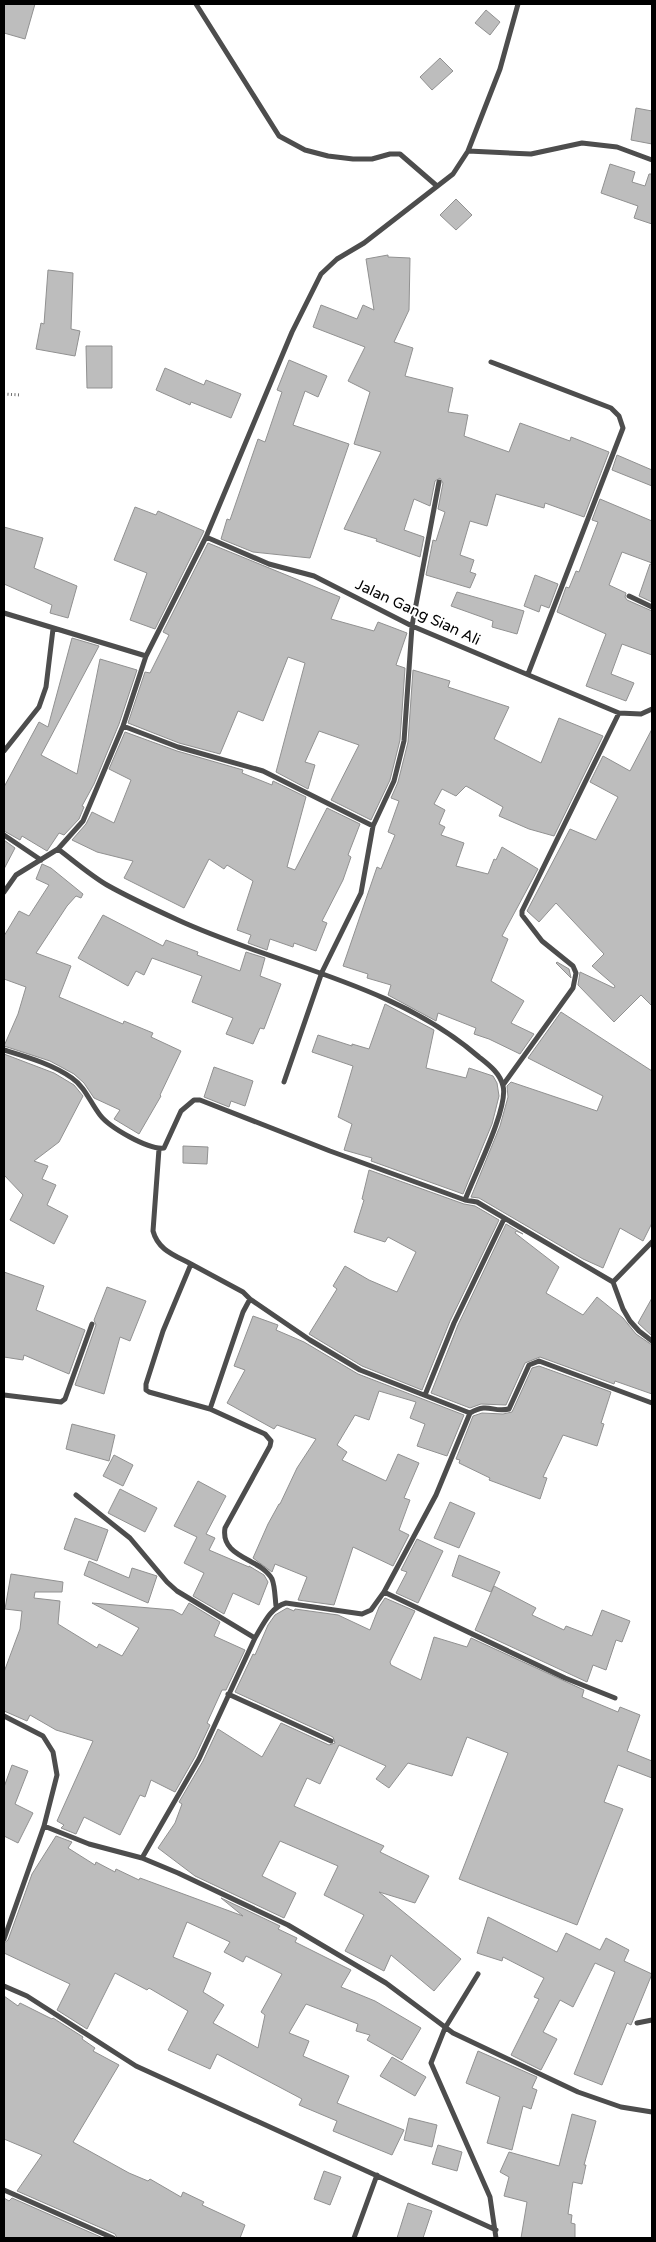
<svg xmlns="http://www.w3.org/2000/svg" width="656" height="2242" font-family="'Varela Round',sans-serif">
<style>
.building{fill:#bdbdbd;stroke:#919191;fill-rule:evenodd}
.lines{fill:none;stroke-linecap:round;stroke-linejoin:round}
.path{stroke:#6f6f6f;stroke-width:3;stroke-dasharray:1 2.5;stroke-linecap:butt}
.street{stroke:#4d4d4d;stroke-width:5}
.labels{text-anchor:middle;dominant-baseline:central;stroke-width:4;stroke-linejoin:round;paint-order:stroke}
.street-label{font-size:15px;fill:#000;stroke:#fff}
</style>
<rect width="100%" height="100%" fill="#fff"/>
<!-- building -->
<path class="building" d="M4,4H35L25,39L4,33Z
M486,10L500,22L490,35L475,23Z
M440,58L453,71L432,90L420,77Z
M636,108L652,111V144L631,140Z
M610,164L635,172L632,182L645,186L649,174H652V224L634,218L638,206L601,193Z
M456,199L472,215L456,230L440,215Z
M388,255V257L410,258L409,310L394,342L413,348L405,376L453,388L448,412L468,415L464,436L509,452L520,423L570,441L571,437L609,452L584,517L545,503L544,508L496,494L487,526L470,521L460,555L474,560L470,572L476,574L470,588L426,575L433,540L436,541L445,512L438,509L443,483L440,478L435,481L430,506L414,499L404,530L424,537L420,557L376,541L377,539L344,529L381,452L354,444L370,392L348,381L365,347L313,327L321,305L357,319L363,305L374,310L366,259Z
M48,270L73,273L71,329L80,331L75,356L36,349L41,323L44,324Z
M86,346H112V388H87Z
M289,360L327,376L318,397L305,391L293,425L349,444L310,558L253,552L221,539L227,519L230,520L258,439L265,442L282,392L277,390Z
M165,368L204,385L206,380L241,394L231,418L191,402L190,405L156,390Z
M617,455L652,470V486L612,470Z
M600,499L652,521V563L622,552L609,585L626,593L625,597L627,600L652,611V655L622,644L611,674L634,683L626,701L586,686L606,634L557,612L566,587L569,588L576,571L579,572L598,522L592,520Z
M135,507L156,515L158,511L204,531L155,629L130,620L147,573L114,560Z
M4,527L43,538L34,568L77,586L68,618L50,613L52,605L4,584Z
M208,543L340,597L331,619L374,631L378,622L407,633L396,665L405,668L400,740L390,780L371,820L331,800L359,745L319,731L305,762L315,765L308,789L276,772L305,663L288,657L263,721L238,711L220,754L179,743L128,723L145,672L150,673L169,635L163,632Z
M650,564H652V602L639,596Z
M535,575L558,584L549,608L541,605L539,612L524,606Z
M457,592L524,611L517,634L492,627L493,621L451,606Z
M72,638L99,646L41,755L77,774L100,659L137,670L119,724L94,784L82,806L84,807L79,819L64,835L59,833L47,851L22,836L20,840L4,831V787L39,722L48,727Z
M413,670L450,681L448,687L509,707L494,739L541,763L559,718L603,736L554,836L529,829L499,816L503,807L466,786L456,796L442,789L434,804L445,810L439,824L445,827L441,835L464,843L456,866L488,874L494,859L496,860L502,847L538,869L502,936L508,939L491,981L524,1001L511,1023L534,1034L520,1054L489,1039L474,1034L476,1028L438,1013L436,1021L388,995L391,985L367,978L368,974L343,966L377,867L381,869L395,835L388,832L399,801L391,798L398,782L408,742Z
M652,729V1006L641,995L614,1022L578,985L580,972L614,988L615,986L592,966L604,954L556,903L539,922L527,911L570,829L596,840L618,797L590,782L603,756L630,771Z
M125,732L177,751L243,770L242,773L272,785L273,781L306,797L287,867L295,870L327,808L360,824L348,855L351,857L343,880L322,921L327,923L316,951L294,943L293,947L270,939L267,950L248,943L251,935L237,930L253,881L227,865L224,869L209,859L184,908L124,878L133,861L97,852L72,840L86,824L92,812L114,823L131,780L109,769Z
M4,840L15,848L4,869Z
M42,864L51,868L83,894L81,898L76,896L67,906L36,953L71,966L59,997L123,1024L124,1021L153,1033L151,1037L181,1051L160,1095L161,1096L139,1134L114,1119L120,1110L94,1098L84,1083L74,1074L50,1061L4,1046L18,1014L26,987L4,979V936L19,911L29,916L49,885L36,879Z
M103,915L163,946L166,940L198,952L197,955L240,971L246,952L265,958L260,976L281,984L264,1029L260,1028L253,1044L226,1034L233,1018L192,1002L202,976L152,958L144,975L136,971L128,986L78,958Z
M557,962L569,969L571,978L556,963Z
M385,1004L434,1030L426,1068L466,1078L469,1068L493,1076L497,1083L499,1096L492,1124L463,1194L371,1161L372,1158L344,1150L352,1124L338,1117L353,1066L312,1052L318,1035L352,1046V1044L369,1049Z
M561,1012L652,1071V1223L643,1241L620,1228L603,1268L583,1259L479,1198L471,1197L500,1126L508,1097L507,1086L511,1082L597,1111L603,1096L528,1058Z
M4,1054L54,1073L74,1085L83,1096L59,1142L34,1161L48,1166L42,1179L56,1185L47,1205L68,1216L54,1244L10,1220L23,1195L4,1175Z
M214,1067L253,1081L245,1106L231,1101L229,1107L204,1097Z
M183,1146L208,1147L207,1164L183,1163Z
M369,1170L464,1204L475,1206L499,1220L450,1321L422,1390L362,1366L309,1334L337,1289L333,1286L345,1266L369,1280L397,1292L416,1252L388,1237L385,1242L354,1232L364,1200L362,1199Z
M506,1224L523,1234L516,1231L515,1233L559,1267L546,1293L583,1315L597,1297L623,1318L636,1334L652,1345V1394L615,1381L614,1384L540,1357L525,1363L506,1405L481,1404L470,1408L431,1393L458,1325Z
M4,1272L44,1286L36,1310L85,1330L69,1374L24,1355L23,1360L4,1357Z
M107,1287L146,1301L130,1341L120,1337L104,1394L75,1385L96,1325L94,1320Z
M652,1298V1336L638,1323Z
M253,1316L278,1325L276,1330L304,1342L358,1374L464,1415L447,1456L417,1446L425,1424L410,1418L416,1402L379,1391L369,1420L355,1415L337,1445L347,1452L342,1460L386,1481L398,1454L419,1463L404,1498L410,1500L399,1530L409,1535L393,1566L353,1547L334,1605L298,1600L307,1577L275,1564L272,1572L253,1558L268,1524L279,1504H280L297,1468L316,1439L277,1425L274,1429L227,1403L245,1370L234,1366Z
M539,1366L611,1392L601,1423L604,1424L597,1446L563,1435L543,1477L547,1478L540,1499L489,1480L490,1478L459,1463L460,1460L456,1459L473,1416L482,1413L503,1414L512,1412L532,1368Z
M72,1424L115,1435L109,1461L66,1449Z
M114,1455L133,1465L123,1486L103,1476Z
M198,1481L226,1496L206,1534L215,1538L209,1550L249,1567V1566L264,1575L268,1582L259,1605L233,1593L224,1614L193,1596L204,1573L184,1563L197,1537L174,1526Z
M120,1489L157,1508L145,1532L108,1513Z
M450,1502L475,1513L459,1548L434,1538Z
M75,1518L108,1530L97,1561L64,1549Z
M417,1539L443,1551L418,1603L396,1593L407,1572L401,1570Z
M459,1555L500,1572L491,1592L452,1576Z
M89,1561L129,1578L132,1568L157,1576L148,1603L84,1575Z
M11,1574L63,1582L62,1592H35L34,1598L60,1601L58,1624L97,1648L99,1644L122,1656L139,1628L92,1603L173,1610L182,1615L189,1603L220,1622L214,1636L245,1650L226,1690H222L207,1723L210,1725L195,1757L175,1792L151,1780L145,1797L140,1795L120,1835L84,1817L76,1834L61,1828L64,1825L57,1821L93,1741L56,1730L30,1715L27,1721L4,1711V1672L20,1629L22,1611L5,1609Z
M494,1586L536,1608L532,1615L564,1630L566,1626L592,1636L602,1610L630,1621L622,1642L616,1640L606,1670L593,1665L587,1682L475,1630Z
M385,1598L415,1611L390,1662L391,1665L421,1680L434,1637L467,1647L471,1638L584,1690L582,1697L618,1712L620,1707L640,1715L627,1751L652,1761V1778L618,1765L604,1802L623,1809L577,1925L459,1879L508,1753L467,1737L452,1776L408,1763L389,1788L376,1779L386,1766L339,1745L320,1784L307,1778L294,1806L384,1846L380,1852L429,1876L415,1903L379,1892L461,1959L434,1991L391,1955L384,1971L345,1951L364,1915L324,1895L338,1866L280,1841L262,1876L296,1893L284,1918L195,1876L158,1848L175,1823L182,1804L179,1802L203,1761L218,1729L262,1757L281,1723L329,1745L335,1743L333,1737L235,1692L253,1654L255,1655L268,1625L275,1615L287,1608L294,1611L295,1609L338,1615L370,1630L379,1607Z
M12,1765L28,1771L15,1804L33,1813L18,1843L4,1836V1787Z
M56,1836L72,1842L68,1848L95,1865L96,1862L115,1872L116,1869L139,1880L140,1878L243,1916L221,1898L280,1926L278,1929L297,1938L295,1942L351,1970L341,1987L375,2001L421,2028L402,2060L367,2040L370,2035L356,2031L358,2024L306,2004L289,2033L309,2041L303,2056L349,2076L337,2103L404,2130L392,2155L333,2131L337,2121L299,2105L302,2099L217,2054L210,2069L168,2050L188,2011L149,1988L147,1990L115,1973L87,2029L57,2010L70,1984L4,1953V1943L8,1940L32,1874ZM187,1922L230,1942L224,1952L243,1962L246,1956L282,1974L261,2012L265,2015L258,2048L213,2023L224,2005L203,1992L211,1973L173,1957Z
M488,1917L557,1952L566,1933L600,1950L606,1938L629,1950L624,1961L652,1974L631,2025L627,2023L602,2085L574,2074L615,1972L595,1963L573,2007L560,2000L543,2032L557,2039L541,2070L511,2055L539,1999L534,1997L544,1978L503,1957L502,1961L477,1953Z
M4,1996L18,2006L20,2003L52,2019L53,2018L83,2037L82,2039L95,2048L93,2051L119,2065L73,2142L129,2173L148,2181L150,2179L181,2197L183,2192L204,2202L202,2205L245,2225L240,2238H117L115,2234L17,2191L42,2155L4,2139Z
M478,2051L537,2077L532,2088L537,2090L531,2109L523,2106L512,2150L487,2143L500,2097L466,2083Z
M392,2057L426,2077L415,2096L380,2076Z
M572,2114L596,2121L584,2165H586L582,2184L573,2182L568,2214L572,2215L571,2223L575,2224V2238H521L527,2202L504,2196L509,2177L500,2172L509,2152L559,2166Z
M409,2118L437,2125L432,2147L404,2140Z
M438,2145L462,2152L457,2171L432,2164Z
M324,2171L341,2177L330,2205L314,2199Z
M4,2198L9,2201L12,2198L103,2238H4Z
M408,2203L432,2211L423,2238H397Z"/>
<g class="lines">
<!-- path -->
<path class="path" d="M4,394L21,395"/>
<!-- street -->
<path class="street" d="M196,4L279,136L305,150L328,156L353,159H372L390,154H400L437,186
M468,151L531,154L582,143L617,147L652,160
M491,362L611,408L619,416L623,428L528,674
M206,537L269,564L314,576L412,626L619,713L641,714L652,709
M629,596L652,607
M4,613L146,656
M123,726L178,747L263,771L373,826
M4,751L39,707L46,687L53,629
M4,835L41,860
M58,849C74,861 90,875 107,885C130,898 154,909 178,920C278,966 394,983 479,1057C489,1065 500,1073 503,1086C509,1107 474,1176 465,1200L477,1202L613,1282L623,1309L630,1321L639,1331L652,1341
M4,892L16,875L58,849L83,821L123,726L146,656L206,537L292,332L321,274L337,259L364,243L453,174L468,151L500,69L518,4
M4,1050C27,1057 52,1064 72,1078C85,1087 90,1102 100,1115C109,1127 148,1150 164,1148L181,1111L194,1100H200L330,1151L465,1200
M284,1082L322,972L361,893L373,826L394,781L404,741L412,626L439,482
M503,1085L573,988L576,973L573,966L542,941L522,915V911L619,713
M159,1149L153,1231C158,1250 174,1255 191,1264
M613,1282L652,1242
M4,1395L61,1402L65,1399L92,1324
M425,1395L454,1323L504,1219
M210,1409L149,1392L146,1390V1384L163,1331L191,1264L243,1292L250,1299
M76,1495L130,1538L167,1582L177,1591L255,1638
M384,1592L565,1678L615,1698
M276,1606C275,1598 275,1586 272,1579C261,1558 220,1558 225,1528L270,1446L271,1441L265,1434L210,1409L243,1312L250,1299L310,1340L360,1370L470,1413
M228,1694L331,1741
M4,1716L43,1736L53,1752L57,1775L44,1826L4,1939
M44,1826L89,1844L142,1858L178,1873L288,1925L386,1983L453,2033L578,2092L621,2107L652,2112
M142,1858L199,1759L255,1638C264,1623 270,1608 286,1603L362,1614L371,1610L384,1592L436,1495L470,1413C489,1402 492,1413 509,1409L529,1365L539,1361L652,1403
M478,1974L445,2028L431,2063L490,2197L496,2238
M4,1986L27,1996L136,2066L496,2230
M637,2023L652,2020
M4,2190L113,2238
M354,2238L377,2175"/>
</g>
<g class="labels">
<!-- street labels -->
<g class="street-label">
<text transform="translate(418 612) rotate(25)">Jalan Gang Sian Ali</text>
</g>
</g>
<!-- border -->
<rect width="656" height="2242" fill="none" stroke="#000000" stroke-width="10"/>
</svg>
